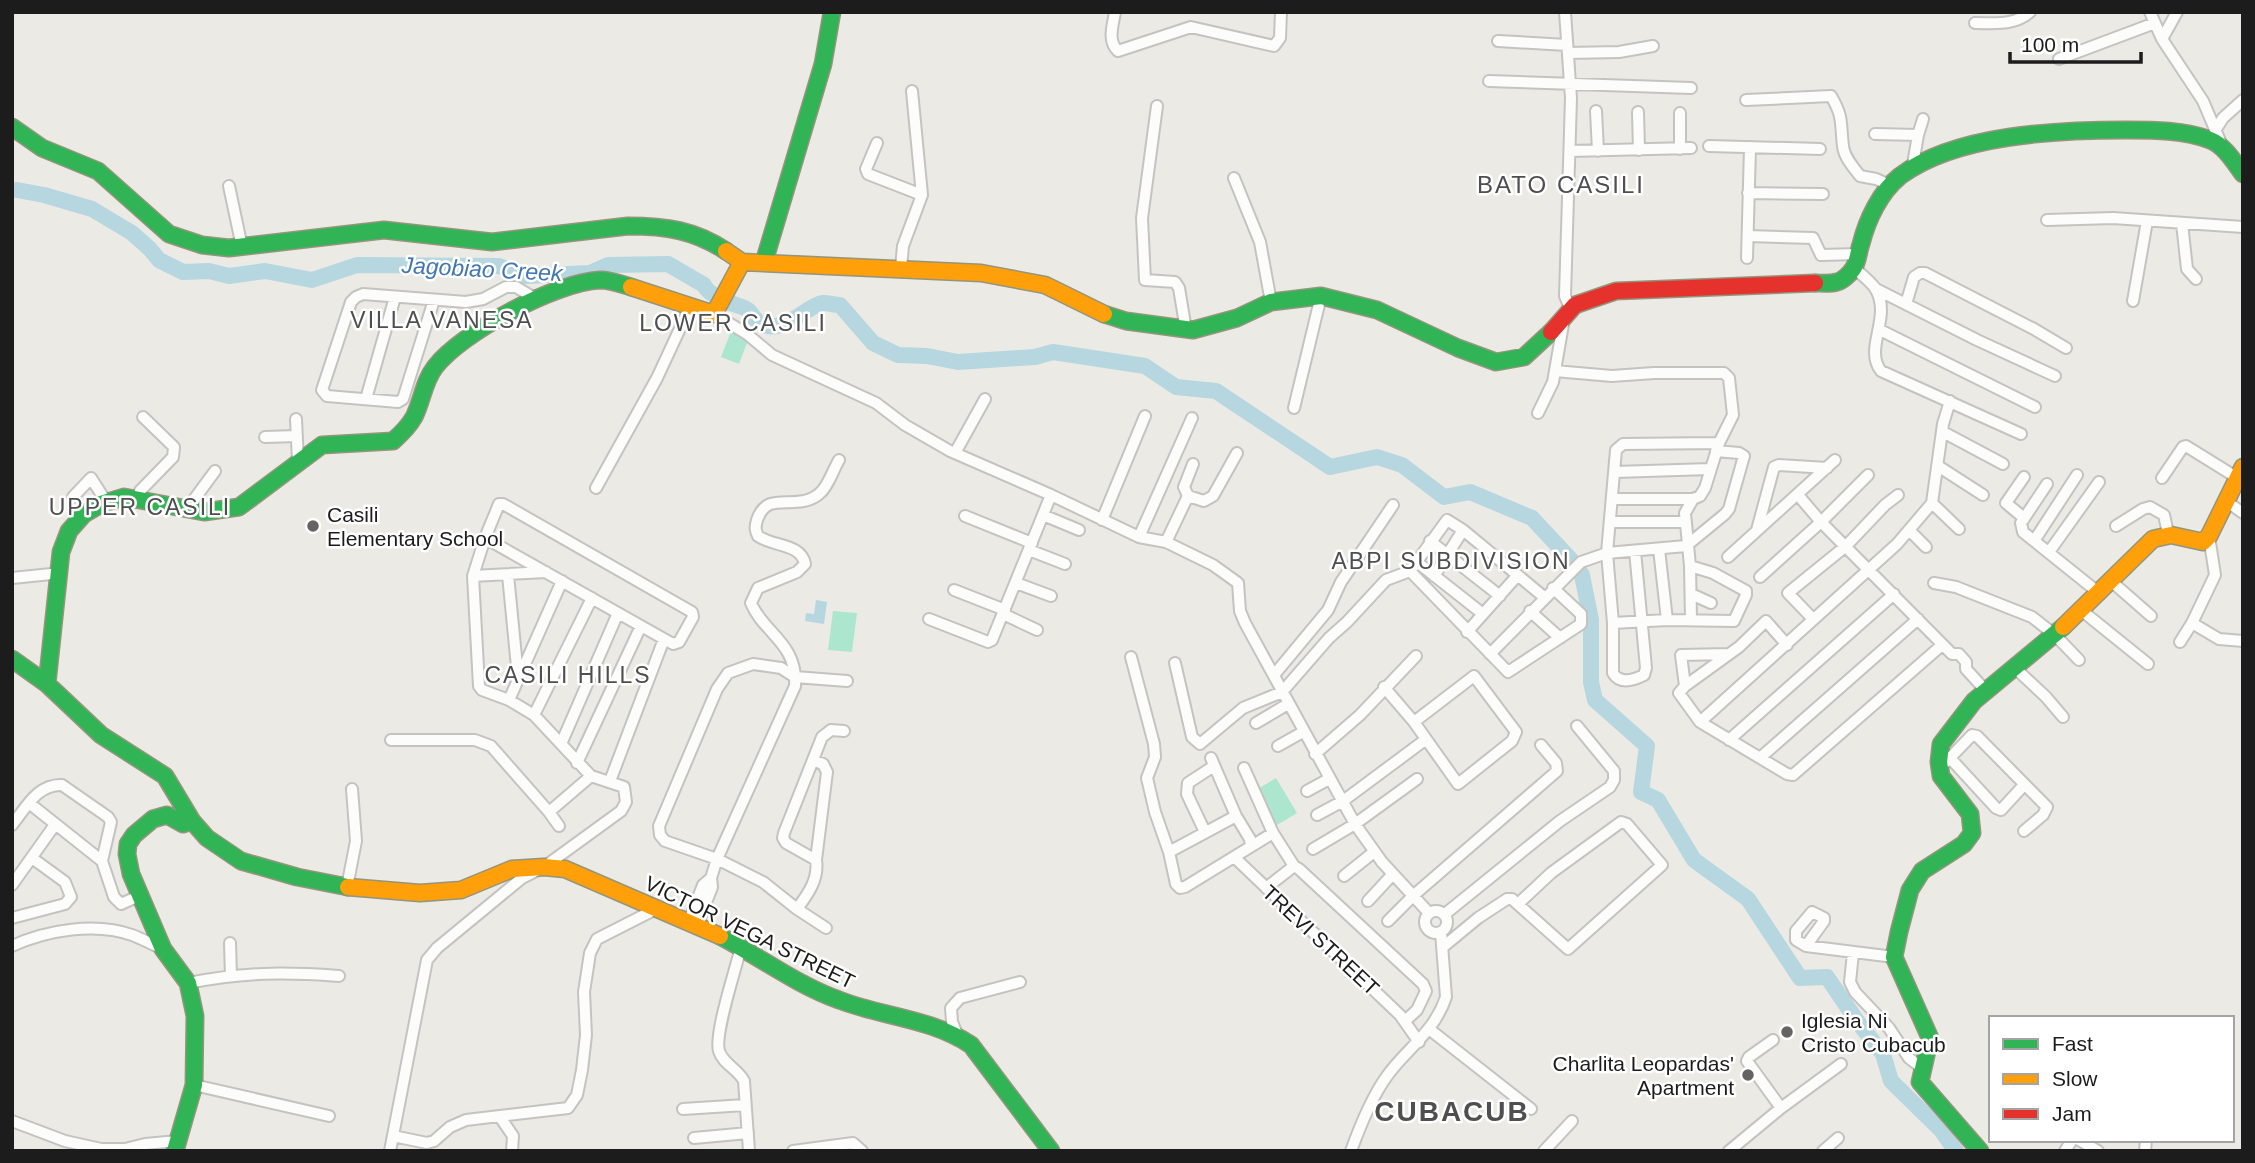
<svg xmlns="http://www.w3.org/2000/svg" width="2255" height="1163" font-family="Arial,sans-serif">
<style>
.pitch{fill:#ade6cf}
.water{fill:#b6d6e0}
.lines{fill:none;stroke-linecap:round;stroke-linejoin:round}
.stream{stroke:#b6d6e0;stroke-width:2.5}
.river{stroke:#b6d6e0;stroke-width:16}
.street-casing{stroke:#c4c3c0;stroke-width:14}
.fast-casing{stroke:#93957c;stroke-width:19}
.slow-casing{stroke:#93957c;stroke-width:19}
.jam-casing{stroke:#93957c;stroke-width:19}
.street{stroke:#fcfcfb;stroke-width:10}
.fast{stroke:#30b455;stroke-width:16}
.slow{stroke:#ff9f0a;stroke-width:16}
.jam{stroke:#e5322d;stroke-width:16}
.poi-dot{fill:#656462;stroke:#fff;stroke-width:2.5}
.labels{text-anchor:middle;dominant-baseline:central;stroke-width:5;stroke-linejoin:round;paint-order:stroke}
.poi-label{font-size:21px;fill:#1c1c1c;stroke:#fff;text-anchor:start}
.street-label{font-size:21px;fill:#1c1c1c;stroke:#fff}
.water-label{font-size:23px;font-style:italic;fill:#4477b1;stroke:#fff}
.neighbourhood-label{font-size:23px;letter-spacing:2px;fill:#4f4f4f;stroke:#fff}
.quarter-label{font-size:24px;letter-spacing:2px;fill:#4f4f4f;stroke:#fff}
.district-label{font-size:28px;font-weight:bold;letter-spacing:2px;fill:#4f4f4f;stroke:#fff}
</style>
<rect width="100%" height="100%" fill="#eceae4"/>
<!-- pitch -->
<path class="pitch" d="M733,326L751,332L739,364L721,357Z
M833,611L857,613L852,652L828,650Z
M1276,778L1297,813L1277,825L1256,790Z"/>
<!-- water -->
<path class="water" d="M816,600L827,602L824,624L805,621L806,613L814,614Z"/>
<g class="lines">
<!-- stream -->
<path class="stream" d="M12,189L17,190"/>
<!-- river -->
<path class="river" d="M17,190L44,195L92,209L132,233L150,249L159,260L183,272L209,271L229,276L265,271L312,280L357,265L499,266L526,276L590,273L608,265L668,264L704,285C709,296 730,303 742,307C754,310 752,323 767,326C789,330 806,306 823,303C828,303 835,305 840,305L873,343L898,355L927,356L958,362L1035,357L1053,352L1145,366L1176,387L1216,391L1330,467L1377,457L1402,465L1444,497L1470,492L1532,518L1572,561L1582,575L1591,620V682L1595,700L1647,746L1641,792L1658,800L1694,860L1748,899L1800,978L1827,977L1857,1021L1883,1054L1891,1081L1941,1130L1956,1151"/>
<!-- street casing -->
<g class="street-casing">
<path id="street" d="M1115,12C1113,25 1107,41 1118,51L1191,27L1274,46L1280,38L1281,12
M1565,12L1571,98L1565,296L1568,303L1575,305
M2150,12L2162,39L2203,101L2223,148
M1975,23C1995,23 2014,26 2030,12
M2162,39L2177,12
M1498,41L1567,45
M1568,53L1619,52L1653,46
M2059,59L2155,23
M1489,81L1691,88
M1746,100L1831,96C1844,118 1840,123 1843,146C1844,157 1853,167 1860,176L1876,179L1892,186
M1157,106L1142,218L1145,280L1175,282L1179,288L1186,330
M1596,111L1598,151
M1638,112L1639,150
M1680,113V149
M2216,129L2223,118L2243,100
M1875,134L1918,135
M877,143L866,169L868,174L922,195
M1709,146L1820,149
M1570,151L1691,148
M1912,170L1918,135L1923,119
M1234,178L1260,242L1271,302
M229,186L242,247
M1748,193L1823,194
M2047,220L2113,218L2243,227
M2182,223L2187,269L2196,279
M1748,236L1813,238L1821,255L1858,254
M1747,258L1750,147
M901,268L903,246L922,195L912,91
M1854,268C1861,274 1870,281 1875,288C1893,317 1863,348 1881,371L2021,434
M1876,289L1977,340L2055,376
M434,300L403,399L398,402L327,396L322,390L351,302L356,297L363,294L466,302L483,299L506,287H516L536,299
M2133,301L2147,221
M1906,304L1914,277L1920,273H1925L2034,329L2066,348
M714,314L747,334L772,355L876,403L905,425L950,451L1051,495L1139,537L1166,542L1213,565L1238,583L1240,611L1245,623L1355,824L1382,862L1429,913
M1880,330L2035,407
M1555,371L1612,376L1654,373H1724L1729,378L1733,415L1719,443L1705,488L1700,496L1693,499L1685,513L1690,566L1691,620
M366,399L395,297
M1294,408L1321,296
M1538,413L1553,382L1564,319
M296,419L298,462
M1943,432L2003,464
M265,437L297,436
M955,453L985,399
M1938,466L1983,495
M1615,472L1710,469
M2024,477L2006,503L2024,518
M2162,478L2183,447L2186,446L2236,477
M2047,484L2021,523L2023,532L2099,593
M596,488L657,378L690,307
M1798,495L1821,522L1952,654H1959L1966,662V669L1986,691
M1188,496L1204,501L1213,496L1237,453
M73,497L91,478L107,503
M138,498L140,491L173,457L174,447L143,417
M1612,499H1693
M2226,501L2243,513
M1932,503L1959,529
M187,509L215,471
M1043,515L1079,530
M965,516L1032,543
M1102,520L1145,416
M1610,522H1685
M2116,526L2143,509L2150,507L2164,515L2168,533
M1757,530L1774,467L1779,465L1827,468
M1909,530L1926,547
M1139,537L1192,418
M1430,541L1500,596
M2034,541L2077,475
M1166,542L1188,496L1184,487L1193,464
M1659,549L1667,620
M1029,550L1065,564
M1635,551L1646,668L1644,675C1634,680 1620,685 1613,673V623L1607,553L1616,450L1623,444L1719,443
M2049,552L2099,482
M1728,557L1835,460
M1417,562L1483,614
M1410,571L1508,672L1581,624V614L1553,588
M508,575L518,677
M473,576L546,572
M1434,576L1463,530
M1760,577L1821,522L1868,475
M12,578L61,573
M2111,581L2151,616
M1016,583L1051,596
M1934,583L1956,587L2032,617L2055,635L2079,660
M954,590L1005,610
M1691,594L1711,603
M2081,610L2148,664
M1530,611L1560,638
M1003,614L1037,630
M929,619L988,642L992,640L1051,495
M1813,619L1788,593L1846,546L1885,505L1898,495
M1613,623L1667,620L1734,621L1746,595V591L1713,573L1690,566
M2192,623L2219,639L2243,641
M1467,632L1517,576
M2180,642L2192,623L2215,575L2209,536
M1787,645L1766,621L1739,647L1685,686L1679,693L1700,722L1787,774L1793,775L1942,645
M1490,654L1581,562L1607,553L1686,546L1725,514L1729,509L1744,456L1739,453L1716,451
M1131,657L1154,744L1155,757L1147,778L1155,812L1169,852L1176,884L1180,888L1185,887L1273,833
M1175,663L1192,737L1200,744L1243,708L1282,692L1329,638L1347,622L1386,580L1410,571L1447,520L1463,530L1544,597
M2014,667L2046,697L2063,717
M1274,675L1328,610L1341,582L1393,505
M1685,686L1681,655L1729,654
M1384,687L1414,722L1458,784L1512,741L1516,732L1474,676L1414,722
M509,700L562,581
M534,715L592,598
M1700,722L1897,544L1932,503L1943,424L1950,401
M1256,723L1288,704
M391,740H475L491,746L549,812L559,826
M1729,740L1894,594
M561,744L618,613
M1278,746L1303,732
M1315,754L1360,715L1416,656
M1761,757L1918,619
M1211,758L1236,816L1250,839L1251,846
M1950,758L1996,808L2001,810L2024,785
M1939,762H1946L1972,735L1977,736L2047,807L2043,815L2024,831
M577,763L641,626
M1244,768L1273,833L1294,866
M610,781L664,639
M1307,791L1329,779
M29,803L102,861
M549,812L591,776
M1317,815L1343,801L1425,740
M12,825C26,808 37,784 62,785L108,817L111,822L102,861L114,897L121,904L141,895
M1205,832L1187,794L1188,783L1214,766
M1313,849L1355,824L1417,779
M1169,852L1236,816
M1234,857L1400,1015L1419,1042
M816,860L786,843L783,838L784,833L822,737L831,730L844,731
M1344,876L1374,852
M12,885L54,826
M347,887L356,841L352,789
M1266,888L1294,866L1299,869L1423,984L1426,991L1417,1010L1405,1021
M1368,901L1393,874
M797,909C808,894 819,879 816,860L827,772L823,764L813,760
M1425 922a11 11 0 1 1 22 0a11 11 0 1 1-22 0Z
M1445,914L1560,821L1610,787L1614,780V771L1577,726
M12,918L65,904L71,897L65,882L32,858
M1388,921L1414,895L1557,771L1556,763L1541,745
M688,923L703,885L711,878
M697,926L712,887L711,878L717,859L795,686C798,643 763,633 751,603L758,588L797,572L805,564C801,543 773,547 758,536C755,530 755,527 757,520C768,488 795,513 819,494C828,487 833,470 839,460
M826,928L797,909L763,882L717,859L665,841L660,835L659,826L717,689L728,673L753,664L781,668L795,677L847,681
M230,943L231,976
M12,946C47,930 96,922 132,935C143,939 153,945 163,949
M1806,946L1824,921V918L1812,912L1796,931V940L1806,946L1894,957
M741,947C736,968 714,1034 719,1051C723,1064 738,1069 744,1081L749,1151
M1443,947L1478,918L1507,899H1512L1568,949L1662,865L1627,824L1621,822L1551,873L1519,903
M1853,953L1850,982L1855,992L1889,1028L1909,1058L1922,1068
M188,983C245,972 283,972 339,976
M1429,1029L1531,1109
M957,1034L952,1022L951,1008L960,998L1020,982
M1773,1040L1749,1057L1747,1061L1781,1108
M194,1085L329,1116
M683,1109L745,1105
M500,1117L513,1136L512,1151
M12,1121L65,1141L101,1149H125L145,1144L178,1141
M393,1136L427,1143L434,1141L450,1127L466,1120L568,1108L577,1095L582,1070L586,1035L584,992L590,953L597,939L656,909
M694,1138L748,1133
M2079,1140L2098,1151
M390,1151L427,960L437,948L522,878L544,867L621,811L626,802L624,787L591,776L534,715L509,700L482,690L479,686L473,576L485,538L499,504H503L692,612L693,617L679,642L673,644L485,538
M793,1151L853,1143L862,1151
M1351,1151C1360,1126 1371,1098 1387,1076C1407,1048 1434,1033 1446,997L1441,932
M1544,1151L1572,1121
M1729,1151L1781,1108L1841,1064
M1823,1151L1838,1138
M2065,1151L2072,1140
M2145,1151L2146,1140"/>
</g>
<!-- fast casing -->
<g class="fast-casing">
<path id="fast" d="M12,127L42,148L98,171L169,234L202,245L229,248L384,230L492,242L628,226C666,226 694,230 726,251
M764,262L823,64L832,12
M1815,283C1822,283 1830,284 1837,282C1842,281 1850,274 1853,269C1858,262 1858,252 1861,244C1867,220 1880,192 1900,176C1956,134 2059,130 2126,130C2153,130 2185,130 2210,140C2225,146 2234,162 2243,174
M1104,314L1126,321L1193,330L1237,318L1271,302L1321,296L1377,310L1458,348L1496,362L1524,357L1551,332
M12,659L47,684L101,735L165,776L192,821L207,838L241,861L297,877L348,887
M47,684L61,552L69,531L84,514L101,504L124,497L204,512L239,507L322,445L393,441C401,434 409,426 414,417C422,401 424,381 435,367C462,332 556,282 600,280C611,280 621,284 631,287
M720,936C760,957 797,985 839,1000C883,1017 930,1018 971,1045L1051,1151
M175,1151L194,1085L195,1016L188,983L163,949L131,874L127,854L128,844L134,835L153,819L167,815L183,824L192,821
M1980,1151L1920,1082L1930,1038L1894,957L1899,932L1910,890L1922,871L1964,844L1972,833L1970,814L1941,776L1939,762L1941,744L1974,701L2063,627"/>
</g>
<!-- slow casing -->
<g class="slow-casing">
<path id="slow" d="M726,251L742,262L981,273L1045,285L1104,314
M631,287L714,314L742,262
M2063,627L2153,539L2171,535L2203,542L2209,536L2243,467
M348,887L420,893L461,890L512,869L544,867L565,869L720,936"/>
</g>
<!-- jam casing -->
<g class="jam-casing">
<path id="jam" d="M1551,332L1575,305L1616,291L1815,283"/>
</g>
<!-- street -->
<use href="#street" class="street"/>
<!-- fast -->
<use href="#fast" class="fast"/>
<!-- slow -->
<use href="#slow" class="slow"/>
<!-- jam -->
<use href="#jam" class="jam"/>
</g>
<!-- markers -->
<g class="poi-dot">
<circle cx="313" cy="526" r="7"/>
<circle cx="1787" cy="1032" r="7"/>
<circle cx="1748" cy="1075" r="7"/>
</g>
<g class="labels">
<!-- poi labels -->
<g class="poi-label">
<text x="327" y="514">Casili<tspan x="327" dy="24">Elementary School</tspan></text>
<text x="1801" y="1020">Iglesia Ni<tspan x="1801" dy="24">Cristo Cubacub</tspan></text>
<text x="1734" y="1063" text-anchor="end">Charlita Leopardas'<tspan x="1734" dy="24">Apartment</tspan></text>
</g>
<!-- street labels -->
<g class="street-label">
<text transform="translate(750 932) rotate(26)">VICTOR VEGA STREET</text>
<text transform="translate(1321 940) rotate(43)">TREVI STREET</text>
</g>
<!-- water labels -->
<g class="water-label">
<text transform="translate(482 269) rotate(3)">Jagobiao Creek</text>
</g>
<!-- neighbourhood labels -->
<g class="neighbourhood-label">
<text x="442" y="320">VILLA VANESA</text>
<text x="733" y="323">LOWER CASILI</text>
<text x="140" y="507">UPPER CASILI</text>
<text x="1451" y="561">ABPI SUBDIVISION</text>
<text x="568" y="675">CASILI HILLS</text>
</g>
<!-- quarter labels -->
<g class="quarter-label">
<text x="1561" y="184">BATO CASILI</text>
</g>
<!-- district labels -->
<g class="district-label">
<text x="1452" y="1111">CUBACUB</text>
</g>
</g>
<!-- border -->
<rect width="2255" height="1163" fill="none" stroke="#1c1c1c" stroke-width="28"/>
<!-- legend -->
<rect x="1989" y="1016" width="245" height="126" fill="#ffffff" stroke="#a4a4a4" stroke-width="2"/>
<rect x="2003" y="1039" width="35" height="10" fill="#30b455" stroke="#a4a4a4" stroke-width="2"/>
<text x="2052" y="1051" font-size="21" fill="#1c1c1c">Fast</text>
<rect x="2003" y="1074" width="35" height="10" fill="#ff9f0a" stroke="#a4a4a4" stroke-width="2"/>
<text x="2052" y="1086" font-size="21" fill="#1c1c1c">Slow</text>
<rect x="2003" y="1109" width="35" height="10" fill="#e5322d" stroke="#a4a4a4" stroke-width="2"/>
<text x="2052" y="1121" font-size="21" fill="#1c1c1c">Jam</text>
<!-- scale -->
<path d="M2010 52v10h131v-10" fill="none" stroke="#1c1c1c" stroke-width="3.5"/>
<text x="2021" y="52" font-size="21" fill="#1c1c1c" stroke="#ffffff" stroke-width="5" paint-order="stroke">100 m</text>
</svg>
